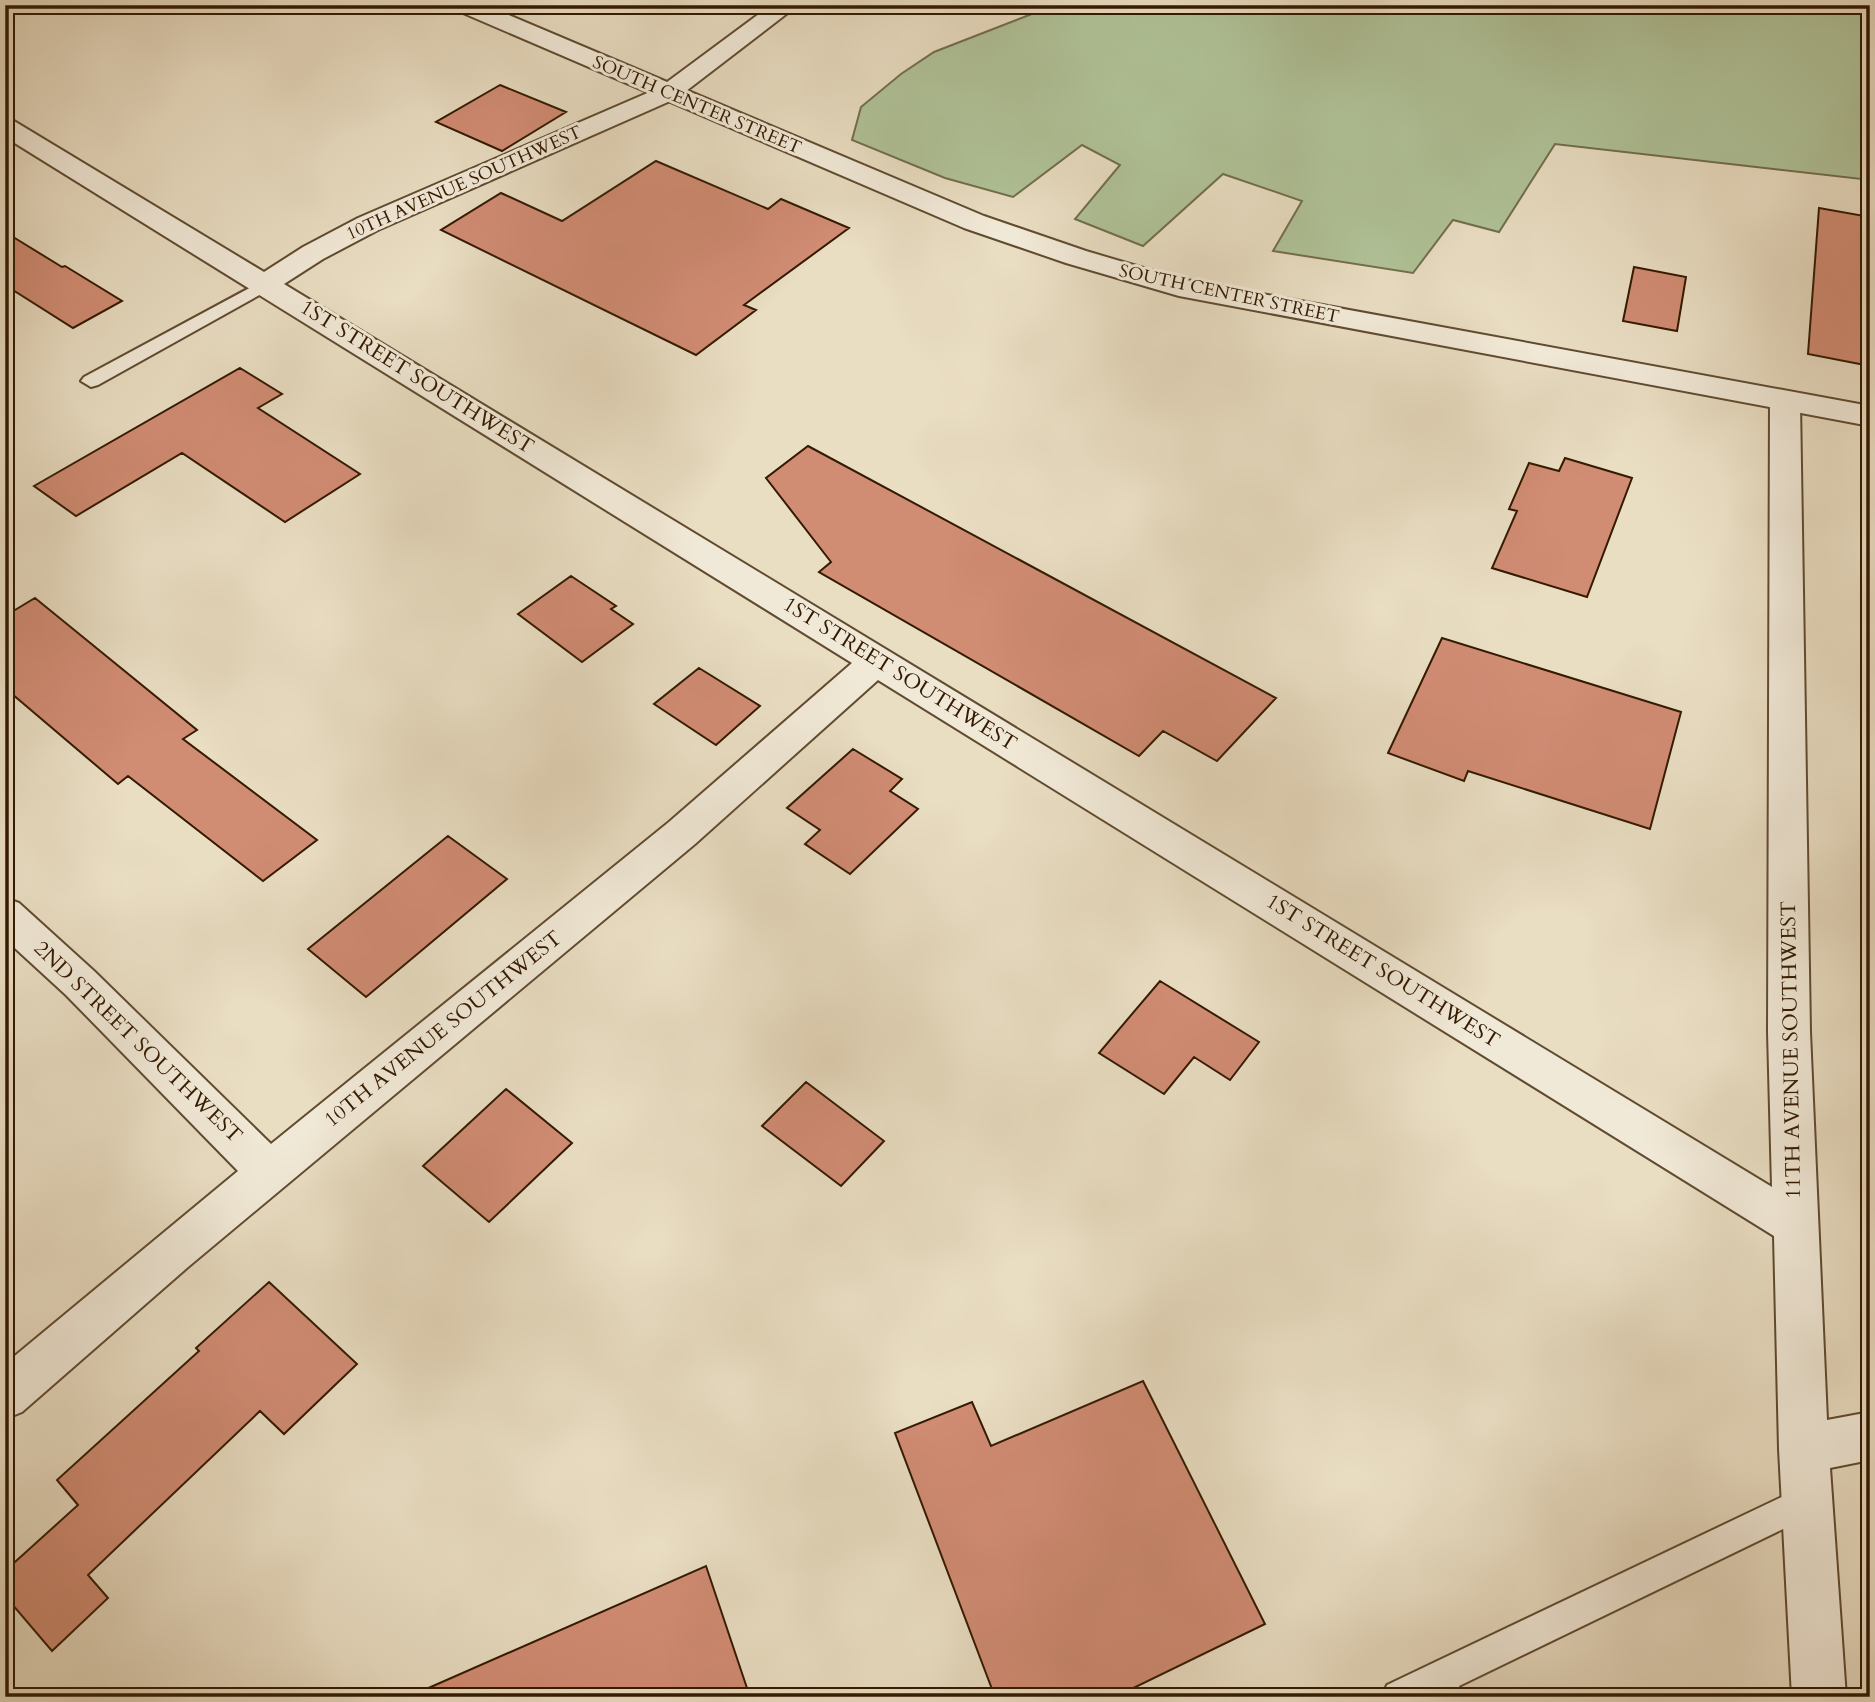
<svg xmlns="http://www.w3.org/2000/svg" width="1875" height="1702" font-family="Cardo,serif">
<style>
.green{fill:#b0c298;stroke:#726e4c;stroke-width:2}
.building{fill:#d18c74;stroke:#331a00;stroke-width:2}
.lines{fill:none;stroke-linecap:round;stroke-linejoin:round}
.service-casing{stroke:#604b30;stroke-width:4}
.minor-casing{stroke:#604b30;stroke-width:4}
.tertiary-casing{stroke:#604b30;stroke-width:4}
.service{fill:#f1e9d7;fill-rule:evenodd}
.minor{fill:#f1e9d7;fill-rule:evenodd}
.tertiary{fill:#f1e9d7;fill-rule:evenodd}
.labels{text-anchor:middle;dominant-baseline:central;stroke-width:6;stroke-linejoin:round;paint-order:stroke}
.far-street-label{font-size:18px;fill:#331a00;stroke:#f1e9d7}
.street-label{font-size:21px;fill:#331a00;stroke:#f1e9d7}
</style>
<rect width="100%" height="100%" fill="#e9ddc2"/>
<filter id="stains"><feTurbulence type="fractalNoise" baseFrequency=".00286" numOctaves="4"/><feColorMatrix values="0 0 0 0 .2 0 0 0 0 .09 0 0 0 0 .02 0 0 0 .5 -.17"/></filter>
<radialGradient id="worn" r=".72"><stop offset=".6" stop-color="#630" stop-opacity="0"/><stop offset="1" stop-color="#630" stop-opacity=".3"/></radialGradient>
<!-- green -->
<path class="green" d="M1055,5H1870V180L1555,144L1499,232L1453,220L1413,273L1273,251L1302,201L1223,174L1143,246L1075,219L1120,165L1082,145L1013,197L945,178L852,140L861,107L901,74L934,52Z"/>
<!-- building -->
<path class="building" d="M500,85L566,112L502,151L436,122Z
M656,161L768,209L781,199L849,228L744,305L756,310L696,355L441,230L501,193L562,221Z
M1819,208L1870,217V366L1808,354Z
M5,232L62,267L65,266L122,301L73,328L5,285Z
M1634,267L1686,277L1677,331L1623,321Z
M240,368L282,394L258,408L360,474L285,522L182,453L76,516L34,486Z
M808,446L1276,698L1217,761L1163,731L1139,756L819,572L831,562L766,478Z
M1565,458L1632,478L1587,597L1492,568L1517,511L1509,509L1529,463L1559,471Z
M571,576L616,606L611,609L633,624L582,662L518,614Z
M35,598L197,730L183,739L317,840L263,881L128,776L118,784L5,688V616Z
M1442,638L1681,712L1650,829L1468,771L1464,781L1388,753Z
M699,668L760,706L716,745L654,704Z
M853,749L902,779L890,791L918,809L850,874L805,844L820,830L787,808Z
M448,836L507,879L366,997L308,949Z
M1160,981L1259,1042L1230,1080L1194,1057L1164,1094L1099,1053Z
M806,1082L884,1141L841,1186L762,1126Z
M506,1089L572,1143L489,1222L423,1166Z
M269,1282L357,1364L284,1434L260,1411L88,1575L108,1598L52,1651L5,1596V1571L78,1505L57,1480L199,1351L196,1348Z
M1143,1381L1265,1624L1115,1697H995L895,1433L972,1402L991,1446Z
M706,1566L750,1697H408Z"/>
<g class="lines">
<!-- service casing -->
<g class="service-casing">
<path id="service" d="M266,279L275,284L272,288L98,385L91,387L81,381L84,377Z
M1807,1485L1818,1490L1823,1501L1818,1512L1459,1686L1464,1697H1382L1387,1685Z"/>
</g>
<!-- minor casing -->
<g class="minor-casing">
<path id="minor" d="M771,5H798L677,98L378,230L323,259L284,284L1772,1187L1768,1032L1770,402L1774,395L1785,392L1796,395L1800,402L1810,1032L1827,1420L1870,1412V1460L1830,1468L1846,1697H1792L1779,1449L1774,1236L878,680L695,844L188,1267L22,1412L5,1419V1364L238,1171L66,995L5,939V898L19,903L94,971L271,1144L669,822L852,663L5,137V118L14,121L264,272L303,247L358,218L659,88Z"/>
</g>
<!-- tertiary casing -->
<g class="tertiary-casing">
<path id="tertiary" d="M452,5H485L984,216L1086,251L1181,279L1870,406V426L1179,296L1066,263L964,228L456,10Z"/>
</g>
<!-- service -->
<use href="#service" class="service"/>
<!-- minor -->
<use href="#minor" class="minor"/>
<!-- tertiary -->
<use href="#tertiary" class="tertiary"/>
</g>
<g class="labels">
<!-- far-street labels -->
<g class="far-street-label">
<text transform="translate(697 105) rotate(23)">SOUTH CENTER STREET</text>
<text transform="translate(464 183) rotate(-24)">10TH AVENUE SOUTHWEST</text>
<text transform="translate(1229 294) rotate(12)">SOUTH CENTER STREET</text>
</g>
<!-- street labels -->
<g class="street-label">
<text transform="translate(417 377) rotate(32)">1ST STREET SOUTHWEST</text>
<text transform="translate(900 674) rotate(32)">1ST STREET SOUTHWEST</text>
<text transform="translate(1383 971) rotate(32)">1ST STREET SOUTHWEST</text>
<text transform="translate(443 1029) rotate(-39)">10TH AVENUE SOUTHWEST</text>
<text transform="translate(138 1042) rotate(44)">2ND STREET SOUTHWEST</text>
<text transform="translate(1791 1050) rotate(-91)">11TH AVENUE SOUTHWEST</text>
</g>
</g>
<!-- margin -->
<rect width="1875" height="1702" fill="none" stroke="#e9ddc2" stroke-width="28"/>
<rect x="7" y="7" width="1861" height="1688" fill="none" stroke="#331a00" stroke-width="3.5"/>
<rect x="14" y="14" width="1847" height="1674" fill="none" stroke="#331a00" stroke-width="2"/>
<rect width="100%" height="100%" filter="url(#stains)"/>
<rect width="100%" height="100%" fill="url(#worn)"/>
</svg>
